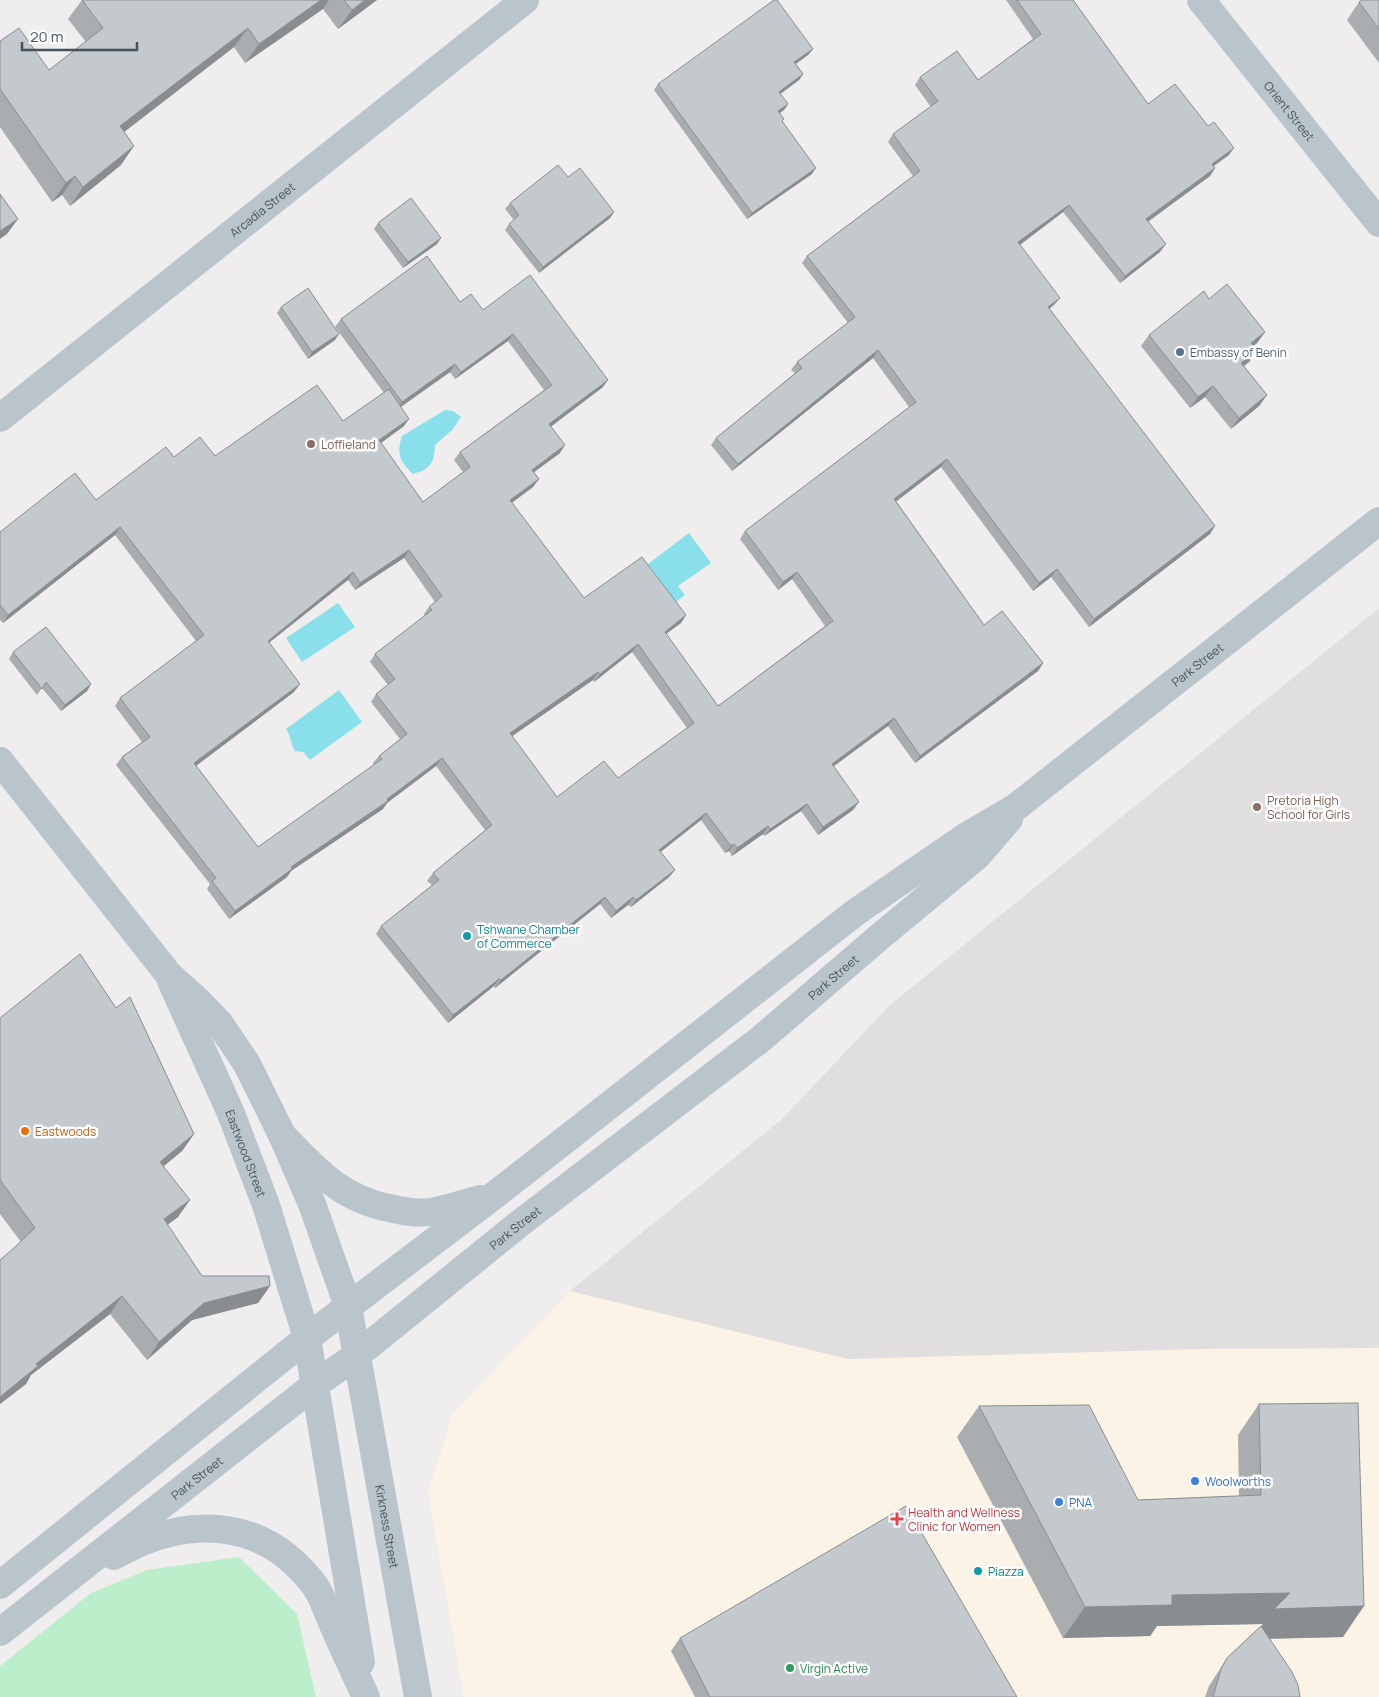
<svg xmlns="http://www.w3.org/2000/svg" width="1379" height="1697" font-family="Manrope,sans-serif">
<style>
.commercial{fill:#fbf3e6}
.education{fill:#e1dee0}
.green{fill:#bbeeca}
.water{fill:#89e0eb}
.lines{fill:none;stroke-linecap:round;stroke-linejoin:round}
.minor{stroke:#b9c4cb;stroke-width:28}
.tertiary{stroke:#b9c4cb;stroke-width:28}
.wall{fill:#a9adb0;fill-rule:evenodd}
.shaded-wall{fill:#898d90}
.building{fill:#c4c9cd;stroke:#898d90;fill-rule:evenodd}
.service-dot{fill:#5c6f8a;stroke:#fff;stroke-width:2}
.education-dot{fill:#8d6e63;stroke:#fff;stroke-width:2}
.culture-dot{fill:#0f9aa8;stroke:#fff;stroke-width:2}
.food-dot{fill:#e8710a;stroke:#fff;stroke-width:2}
.shop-dot{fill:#3f7fe0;stroke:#fff;stroke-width:2}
.health-dot{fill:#e0444e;stroke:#fff;stroke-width:2}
.leisure-dot{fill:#2e9e5b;stroke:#fff;stroke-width:2}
.labels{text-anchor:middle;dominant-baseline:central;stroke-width:5;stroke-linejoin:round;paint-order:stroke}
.street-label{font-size:12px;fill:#46535b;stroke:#fff}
.service-label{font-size:12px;fill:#4e5e75;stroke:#fff;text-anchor:start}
.education-label{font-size:12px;fill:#785e54;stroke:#fff;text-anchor:start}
.culture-label{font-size:12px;fill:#0d838f;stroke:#fff;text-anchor:start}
.food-label{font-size:12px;fill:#c56008;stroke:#fff;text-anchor:start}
.shop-label{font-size:12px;fill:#366cbe;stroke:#fff;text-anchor:start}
.health-label{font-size:12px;fill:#be3a42;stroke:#fff;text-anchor:start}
.leisure-label{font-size:12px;fill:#27864d;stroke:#fff;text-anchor:start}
</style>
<rect width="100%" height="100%" fill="#f0edee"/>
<!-- commercial -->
<path class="commercial" d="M570,1291L848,1359L1198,1349L1379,1348V1697H464L428,1492L453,1414Z"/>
<!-- education -->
<path class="education" d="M1379,608V1348L1198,1349L848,1359L570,1291L781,1120L890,1005Z"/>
<!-- green -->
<path class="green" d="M239,1557L297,1614L316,1697H0V1666L91,1593L147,1570Z"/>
<!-- water -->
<path class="water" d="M445,410L453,411L461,417L453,429L435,445C434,463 431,469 413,474C400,462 396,454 402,436Z
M689,533L711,563L678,586L685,595L676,602L648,564Z
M338,603L355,627L302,662L286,638Z
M339,690L362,722L310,760L303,752L295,751C290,743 291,736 286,729Z"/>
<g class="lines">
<!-- minor -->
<g class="minor">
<path id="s1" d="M1201,0L1379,223"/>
<path id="s2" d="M0,418L525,0"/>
<path d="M0,761L169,975L198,1001L220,1024L247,1064L282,1135L312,1204L348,1306"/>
<path id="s3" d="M171,981L230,1111L266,1205L307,1338"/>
</g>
<!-- tertiary -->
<g class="tertiary">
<path d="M282,1135C317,1172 343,1200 394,1209C407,1212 424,1214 436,1211C451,1208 466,1203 480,1199"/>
<path id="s4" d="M348,1306L418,1697"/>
<path d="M307,1338L361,1662"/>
<path d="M114,1556C185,1515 263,1516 315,1586C322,1595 326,1609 331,1620C342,1646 354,1671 366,1697"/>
<path id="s5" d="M0,1585L307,1338L496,1194L856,912L965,837L1016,807L1379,521"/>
<path id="s6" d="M0,1632L316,1384L357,1355L519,1224L762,1038L877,939L977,856L1009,819"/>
</g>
</g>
<!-- wall -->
<path class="wall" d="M82,0H377L338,29L323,9L245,63L234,47L124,132L121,165L70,206L62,195L52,202L0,127V41L49,70L86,42L68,19Z
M1006,0H1073L1148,104L1229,155L1214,166L1215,168L1210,176L1148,222L1160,252L1120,283L1063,212L1020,245L1054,305L1049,309L1210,534L1089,627L1051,577L1033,591L941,467L896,501L984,625L1043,663L1038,671L915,763L888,726L834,766L853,810L818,835L801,811L764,836L763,834L732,856L729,851L725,853L701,820L660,852L675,870L669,877L631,907L628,905L611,918L600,904L495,988L494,986L448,1023L376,934L381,926L432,885L427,881L433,873L485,830L436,766L387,803L383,809L291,871L287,877L229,919L207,889L210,884L116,765L122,757L142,742L115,706L120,698L196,641L115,535L3,623L0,620V532L96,500L174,457L215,456L343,421L384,393L335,327L341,319L460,302L483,310L603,387L551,426L560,453L534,472L539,479L533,487L512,503L584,598L686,615L681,623L666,634L718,706L825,626L792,579L778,590L740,539L745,531L909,407L873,358L732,471L711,445L716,438L795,373L791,370L797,362L848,323L802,263L807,256L913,176L888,142L893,134L931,107L915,85L920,77L978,80L1033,39ZM508,341L544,390L460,452L454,460L463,472L423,502L381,443L404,426L401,407L450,372L455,379ZM404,558L435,602L429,607L424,614L425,616L375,654L370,662L388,685L376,694L371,702L400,739L379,756L373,763L374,765L258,847L196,766L294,692L269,643L348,580L355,590ZM632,652L687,728L618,778L557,797L512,736L593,680L594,682Z
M1379,0V63L1347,20L1359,2Z
M813,49L808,55L796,64L803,74L799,80L780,94L788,104L784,110L780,113L782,122L812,174L747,219L654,90L658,84Z
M568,177L614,212L610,218L539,273L505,230L509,224L514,220L505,209L510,203Z
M378,223L437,244L403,268L374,229Z
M281,307L335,340L308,359L277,313Z
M1265,332L1257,343L1253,346L1257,351L1249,362L1244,366L1267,395L1259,406L1231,429L1205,397L1190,408L1141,346L1149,335Z
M13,652L91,684L87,691L61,711L42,688L37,695L9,659Z
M0,1018L194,1134L182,1151L164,1166L178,1217L167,1225L202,1276L270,1286L258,1303L192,1320L147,1360L110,1314L31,1375L26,1384L0,1404V1260L21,1242L0,1214Z
M1259,1404L1343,1637L1270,1639L1300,1697H1205L1209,1686L1227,1658L1261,1626L1263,1624L1157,1626L1150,1636L1063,1638L957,1437L979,1406L1138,1500L1239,1496L1238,1435Z
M680,1638L1017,1697H695L671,1651Z"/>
<!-- shaded-wall -->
<path class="shaded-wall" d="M321,0H329L323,9L245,63L259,44Z
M365,0H377L338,29L352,10Z
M248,28L234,47L106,146L120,126Z
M813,49L808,55L790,68L794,62Z
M803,74L799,80L775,98L779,92Z
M788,104L784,110L774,117L778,111Z
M134,146L121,165L70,206L83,187Z
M1234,148L1229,155L1206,171L1212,164Z
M816,168L812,174L747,219L752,213Z
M1215,168L1210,176L1140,227L1146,219Z
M75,176L62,195L52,202L66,183Z
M1069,205L1063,212L1013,250L1018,242Z
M614,212L610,218L539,273L543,267Z
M18,219L7,234L0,239V231Z
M441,238L437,244L403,268L408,262Z
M1166,244L1160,252L1120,283L1125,276Z
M1060,298L1054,305L1042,314L1048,307Z
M1265,332L1257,343L1243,354L1251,343Z
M339,334L335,340L308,359L312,352Z
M513,334L508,341L455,379L461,372Z
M878,350L873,358L732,471L738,464Z
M1257,351L1249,362L1233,374L1241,363Z
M455,364L450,372L396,410L402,402Z
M608,380L603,387L544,432L549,424Z
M1213,386L1205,397L1190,408L1198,397Z
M1267,395L1259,406L1231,429L1239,418Z
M409,419L404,426L374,448L379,440Z
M565,445L560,453L526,478L532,470Z
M947,459L941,467L889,507L894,499Z
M539,479L533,487L504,508L510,500Z
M1215,526L1210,534L1089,627L1094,619Z
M120,527L115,535L3,623L8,615Z
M409,550L404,558L355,590L360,583Z
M1057,569L1051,577L1033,591L1039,583Z
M353,572L348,580L262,648L268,641Z
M797,572L792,579L778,590L783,582Z
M686,615L681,623L659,639L665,632Z
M638,644L632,652L594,682L600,674Z
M1043,663L1038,671L915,763L920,756Z
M598,672L593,680L505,741L510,733Z
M91,684L87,691L61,711L65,705Z
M300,684L294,692L189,771L194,763Z
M894,718L888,726L826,772L832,764Z
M442,758L436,766L387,803L383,809L291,871L287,877L229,919L235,911L291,867L387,799Z
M859,802L853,810L818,835L823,827Z
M807,804L801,811L764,836L770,829Z
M706,813L701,820L653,858L659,850Z
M768,826L763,834L732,856L737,848Z
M734,844L729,851L725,853L731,846Z
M675,870L669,877L631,907L636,900Z
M605,897L600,904L495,988L501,980Z
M633,897L628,905L611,918L616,911Z
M499,979L494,986L448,1023L453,1015Z
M194,1134L182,1151L148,1179L160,1162Z
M190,1200L178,1217L152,1236L164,1219Z
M270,1286L258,1303L192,1320L147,1360L159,1342L204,1303Z
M122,1296L110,1314L31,1375L26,1384L0,1404V1397L36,1364Z
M1290,1593L1364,1606L1343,1637L1252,1639L1263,1624L1157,1626L1150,1636L1063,1638L1085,1607L1172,1595Z"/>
<!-- building -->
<path class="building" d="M82,0H321L259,44L248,28L120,126L134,146L83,187L75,176L66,183L0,89V41L19,28L49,70L103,28Z
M344,0H365L352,10Z
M774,0H777L813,49L794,62L803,74L779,92L788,104L778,111L784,119L782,121L816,168L752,213L658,84Z
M1017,0H1073L1148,104L1175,84L1208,126L1214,122L1234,148L1212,164L1215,168L1146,219L1166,244L1125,276L1069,205L1018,242L1060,298L1048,307L1215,526L1094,619L1057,569L1039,583L947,459L894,499L984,625L1002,611L1043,663L920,756L894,718L832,764L859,802L823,827L807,804L770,829L768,826L737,848L734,844L731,846L706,813L659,850L675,870L636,900L633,897L616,911L605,897L501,980L499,979L453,1015L381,926L439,880L433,873L492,825L442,758L387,799L388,801L291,867L292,869L235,911L212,881L216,878L122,757L150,737L120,698L204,635L120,527L8,615L0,605V532L75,473L96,500L166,447L174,457L200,437L215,456L317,385L343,421L389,389L409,419L379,440L423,502L470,467L460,452L552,385L513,334L461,372L455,364L402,402L341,319L427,256L460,302L471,294L483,310L530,275L608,380L549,424L565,445L532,470L539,479L510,500L584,598L642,557L686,615L665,632L718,706L833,621L797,572L783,582L745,531L916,402L878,350L738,464L716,438L802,368L797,362L855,317L807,256L920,171L893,134L938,101L920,77L957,51L978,80L1041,34ZM409,550L442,596L429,607L432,610L375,654L395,679L376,694L407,734L379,756L382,759L258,847L194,763L300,684L268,641L353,572L360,583ZM638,644L694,723L618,778L604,761L557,797L510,733L598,672L600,674Z
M1362,0H1379V29L1359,2Z
M558,165L568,177L580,168L614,212L543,267L509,224L519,215L510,203Z
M0,194L18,219L0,231Z
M411,198L441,238L408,262L378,223Z
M1227,284L1265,332L1251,343L1257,351L1241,363L1267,395L1239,418L1213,386L1198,397L1149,335L1204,291L1209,299Z
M308,288L339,334L312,352L281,307Z
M46,627L91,684L65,705L46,682L42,689L13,652Z
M80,954L116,1008L130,997L194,1134L160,1162L190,1200L164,1219L202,1276H269L270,1286L204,1303L159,1342L122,1296L36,1364L38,1366L0,1397V1260L14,1248L35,1228L0,1180V1018Z
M1358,1403L1364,1606L1274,1609L1290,1593L1172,1595V1605L1085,1607L979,1406L1089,1405L1138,1500L1261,1495L1259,1404Z
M906,1506L1017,1697H710L680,1638Z
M1261,1626L1292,1672L1298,1685L1300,1697H1213L1221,1669L1227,1658Z"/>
<!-- markers -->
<circle class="service-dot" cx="1180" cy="352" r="5"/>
<g class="education-dot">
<circle cx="311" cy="444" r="5"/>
<circle cx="1257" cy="807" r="5"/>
</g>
<g class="culture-dot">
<circle cx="467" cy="936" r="5"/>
<circle cx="978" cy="1571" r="5"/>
</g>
<circle class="food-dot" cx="25" cy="1131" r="5"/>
<g class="shop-dot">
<circle cx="1195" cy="1481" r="5"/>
<circle cx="1059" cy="1502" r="5"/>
</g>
<path class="health-dot" d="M894.5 1511.5h5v5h5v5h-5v5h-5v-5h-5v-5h5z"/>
<circle class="leisure-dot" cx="790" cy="1668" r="5"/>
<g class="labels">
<!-- street labels -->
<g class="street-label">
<text stroke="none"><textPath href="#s1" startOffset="142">Orient Street</textPath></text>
<text stroke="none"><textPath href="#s2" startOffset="335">Arcadia Street</textPath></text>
<text stroke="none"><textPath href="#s5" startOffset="1511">Park Street</textPath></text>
<text stroke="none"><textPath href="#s6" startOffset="1060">Park Street</textPath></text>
<text stroke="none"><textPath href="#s3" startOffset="188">Eastwood Street</textPath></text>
<text stroke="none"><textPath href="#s6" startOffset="655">Park Street</textPath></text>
<text stroke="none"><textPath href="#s6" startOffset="250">Park Street</textPath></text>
<text stroke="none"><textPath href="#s4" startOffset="224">Kirkness Street</textPath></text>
</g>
<!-- service labels -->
<g class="service-label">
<text x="1190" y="352">Embassy of Benin</text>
</g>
<!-- education labels -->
<g class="education-label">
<text x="321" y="444">Loffieland</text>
<text x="1267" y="800">Pretoria High<tspan x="1267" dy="14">School for Girls</tspan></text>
</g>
<!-- culture labels -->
<g class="culture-label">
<text x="477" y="929">Tshwane Chamber<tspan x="477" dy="14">of Commerce</tspan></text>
<text x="988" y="1571">Piazza</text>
</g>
<!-- food labels -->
<g class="food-label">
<text x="35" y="1131">Eastwoods</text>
</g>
<!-- shop labels -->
<g class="shop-label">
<text x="1205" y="1481">Woolworths</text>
<text x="1069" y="1502">PNA</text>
</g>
<!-- health labels -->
<g class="health-label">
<text x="908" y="1512">Health and Wellness<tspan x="908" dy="14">Clinic for Women</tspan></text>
</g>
<!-- leisure labels -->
<g class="leisure-label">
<text x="800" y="1668">Virgin Active</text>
</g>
</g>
<!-- scale -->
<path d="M22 42v8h115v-8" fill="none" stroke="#46535b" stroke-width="2.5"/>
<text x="30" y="42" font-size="15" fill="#46535b" stroke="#ffffff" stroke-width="4" paint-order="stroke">20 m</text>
</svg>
